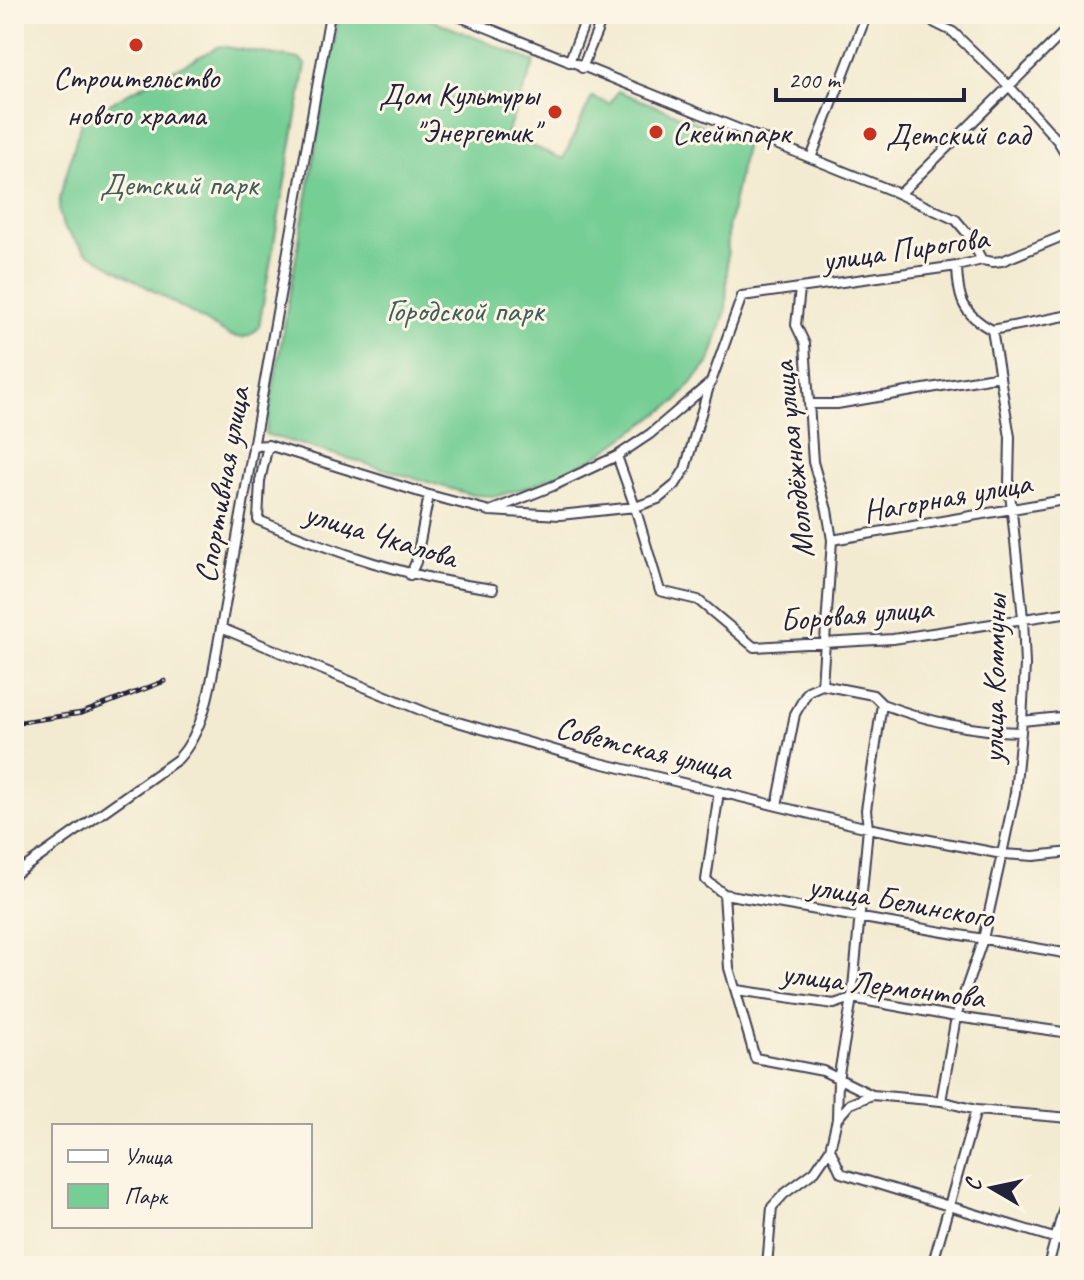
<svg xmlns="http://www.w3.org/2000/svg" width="1084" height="1280" font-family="Caveat,sans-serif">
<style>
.green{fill:#75ce94;stroke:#4c7868;stroke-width:2}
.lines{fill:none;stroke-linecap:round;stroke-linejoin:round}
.minor-casing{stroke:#414052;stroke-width:12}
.minor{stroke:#fff;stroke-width:8}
.rail-casing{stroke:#22223b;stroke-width:5}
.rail{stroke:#fcf5e5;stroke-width:2;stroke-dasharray:6;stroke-linecap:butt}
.poi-dot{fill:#c8321e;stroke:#fcf5e5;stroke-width:3}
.labels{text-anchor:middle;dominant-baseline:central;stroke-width:6;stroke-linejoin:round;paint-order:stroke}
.poi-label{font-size:32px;fill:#22223b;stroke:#fcf5e5;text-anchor:start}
.park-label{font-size:32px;fill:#3f5e5a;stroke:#fcf5e5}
.street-label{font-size:32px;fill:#22223b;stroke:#fcf5e5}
</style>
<rect width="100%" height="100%" fill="#fcf5e5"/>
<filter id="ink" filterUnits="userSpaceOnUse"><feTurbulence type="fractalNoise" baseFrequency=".0125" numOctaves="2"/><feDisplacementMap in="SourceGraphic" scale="16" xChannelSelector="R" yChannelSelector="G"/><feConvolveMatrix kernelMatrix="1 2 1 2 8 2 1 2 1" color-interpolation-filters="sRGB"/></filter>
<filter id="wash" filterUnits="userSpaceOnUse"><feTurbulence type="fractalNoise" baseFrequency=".006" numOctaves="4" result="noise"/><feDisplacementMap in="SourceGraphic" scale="32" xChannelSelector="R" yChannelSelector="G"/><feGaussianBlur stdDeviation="1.8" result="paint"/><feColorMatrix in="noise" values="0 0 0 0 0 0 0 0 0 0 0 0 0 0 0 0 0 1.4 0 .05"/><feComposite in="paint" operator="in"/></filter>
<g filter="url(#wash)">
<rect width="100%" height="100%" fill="#f3ebd1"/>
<!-- green -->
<path class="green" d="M339,14H418L535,62L506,135L563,159L592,97L610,104L618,91L746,142L728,228L726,310L710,361L677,401L596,457L532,486L497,496L472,495L265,434Z
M220,46L299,59L306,65L259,326C252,337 241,340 229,335L85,251L63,227L59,210L60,197L81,122L126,94Z"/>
</g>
<g filter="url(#ink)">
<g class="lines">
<!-- minor casing -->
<g class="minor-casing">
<path id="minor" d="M453,14L890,190L956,220L967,233L982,260
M917,14L953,32L1009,86L1058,141L1070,161
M569,62L588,14
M582,68L604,14
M811,158L867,14
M900,194L1070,26
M800,289L796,325L805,344L813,462L827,510L832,540L822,685
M992,330L1070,315
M809,404H837L1000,376
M268,445L260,481L258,520C335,553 410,578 493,589
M253,446L268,445L429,495L490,511L560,515L635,507L658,499L675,485L685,469L710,383
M617,456L635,507L660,591L698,600L754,647L893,639L1070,612
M490,511L553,486L617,456L650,434L711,382L742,296L957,266L982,260L993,262L1002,261L1070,233
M832,540L1070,499
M410,575L416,562L429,495
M221,628L430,714L596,762L868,828L1002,854L1034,856L1070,852
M822,685L873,695L882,704C930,722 970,731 1021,732
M1022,721L1070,716
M719,792L706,880L724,894L729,968L755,1058L823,1071L872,1095L941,1101L976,1110L1070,1118
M777,806L795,714L808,691L822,685
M14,875L178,759C209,725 212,672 221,628L330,14
M724,894L1070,954
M737,990L834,1004L852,998L956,1017L1070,1033
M941,1101L956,1017L983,939L1002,854L1015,793L1022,721L1025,665L1023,618L1009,483L1010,437L992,330C962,314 958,298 957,266
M837,1119L850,1104L872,1095
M830,1149L837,1119L838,1080L852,998L868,828L866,810L882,704
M767,1266L772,1207L784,1194L815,1171L830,1149L841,1173L1070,1243
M932,1266L976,1110
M1048,1266L1070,1185"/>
</g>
<!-- minor -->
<use href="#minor" class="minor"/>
<!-- rail casing -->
<g class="rail-casing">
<path id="rail" d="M14,723L82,713L165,681"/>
</g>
<!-- rail -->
<use href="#rail" class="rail"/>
</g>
</g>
<!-- markers -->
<g class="poi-dot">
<circle cx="136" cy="45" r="8"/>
<circle cx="555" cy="112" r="8"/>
<circle cx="656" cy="132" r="8"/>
<circle cx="870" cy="134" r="8"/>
</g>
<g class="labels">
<!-- poi labels -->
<g class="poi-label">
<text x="136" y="77" text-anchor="middle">Строительство<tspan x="136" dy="37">нового храма</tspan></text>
<text x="539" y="94" text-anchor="end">Дом Культуры<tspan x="539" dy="37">"Энергетик"</tspan></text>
<text x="672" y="132">Скейтпарк</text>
<text x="886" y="134">Детский сад</text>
</g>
<!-- park labels -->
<g class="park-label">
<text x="179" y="184">Детский парк</text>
<text x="465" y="310">Городской парк</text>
</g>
<!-- street labels -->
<g class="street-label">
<text transform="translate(905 249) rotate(-8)">улица Пирогова</text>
<text transform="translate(793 460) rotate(-96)">Молодёжная улица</text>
<text transform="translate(222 485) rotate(-80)">Спортивная улица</text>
<text transform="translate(947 497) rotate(-10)">Нагорная улица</text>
<text transform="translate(381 535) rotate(17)">улица Чкалова</text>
<text transform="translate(856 614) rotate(-5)">Боровая улица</text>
<text transform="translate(994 679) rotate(-89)">улица Коммуны</text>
<text transform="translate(644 748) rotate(14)">Советская улица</text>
<text transform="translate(901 901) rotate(10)">улица Белинского</text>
<text transform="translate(883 985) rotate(7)">улица Лермонтова</text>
</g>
</g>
<!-- margin -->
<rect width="1084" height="1280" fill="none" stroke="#fcf5e5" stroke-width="48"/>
<!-- legend -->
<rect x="52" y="1124" width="260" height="104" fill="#fcf5e5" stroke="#a5a1a1" stroke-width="2"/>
<rect x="68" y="1150" width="40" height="12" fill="#ffffff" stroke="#a5a1a1" stroke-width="2"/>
<text x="124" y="1164" font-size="24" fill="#22223b">Улица</text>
<rect x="68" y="1184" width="40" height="24" fill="#75ce94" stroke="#a5a1a1" stroke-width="2"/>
<text x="124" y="1204" font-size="24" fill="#22223b">Парк</text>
<!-- north arrow -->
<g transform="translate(992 1188) rotate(279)" stroke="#fcf5e5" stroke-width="6" paint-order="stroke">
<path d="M0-6L14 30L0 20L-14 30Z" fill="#22223b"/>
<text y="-12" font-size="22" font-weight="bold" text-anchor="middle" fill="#22223b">С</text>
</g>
<!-- scale -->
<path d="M776 88v12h188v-12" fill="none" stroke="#22223b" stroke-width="4"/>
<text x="788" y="88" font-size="24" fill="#22223b" stroke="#fcf5e5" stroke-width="6" paint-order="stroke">200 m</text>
</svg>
